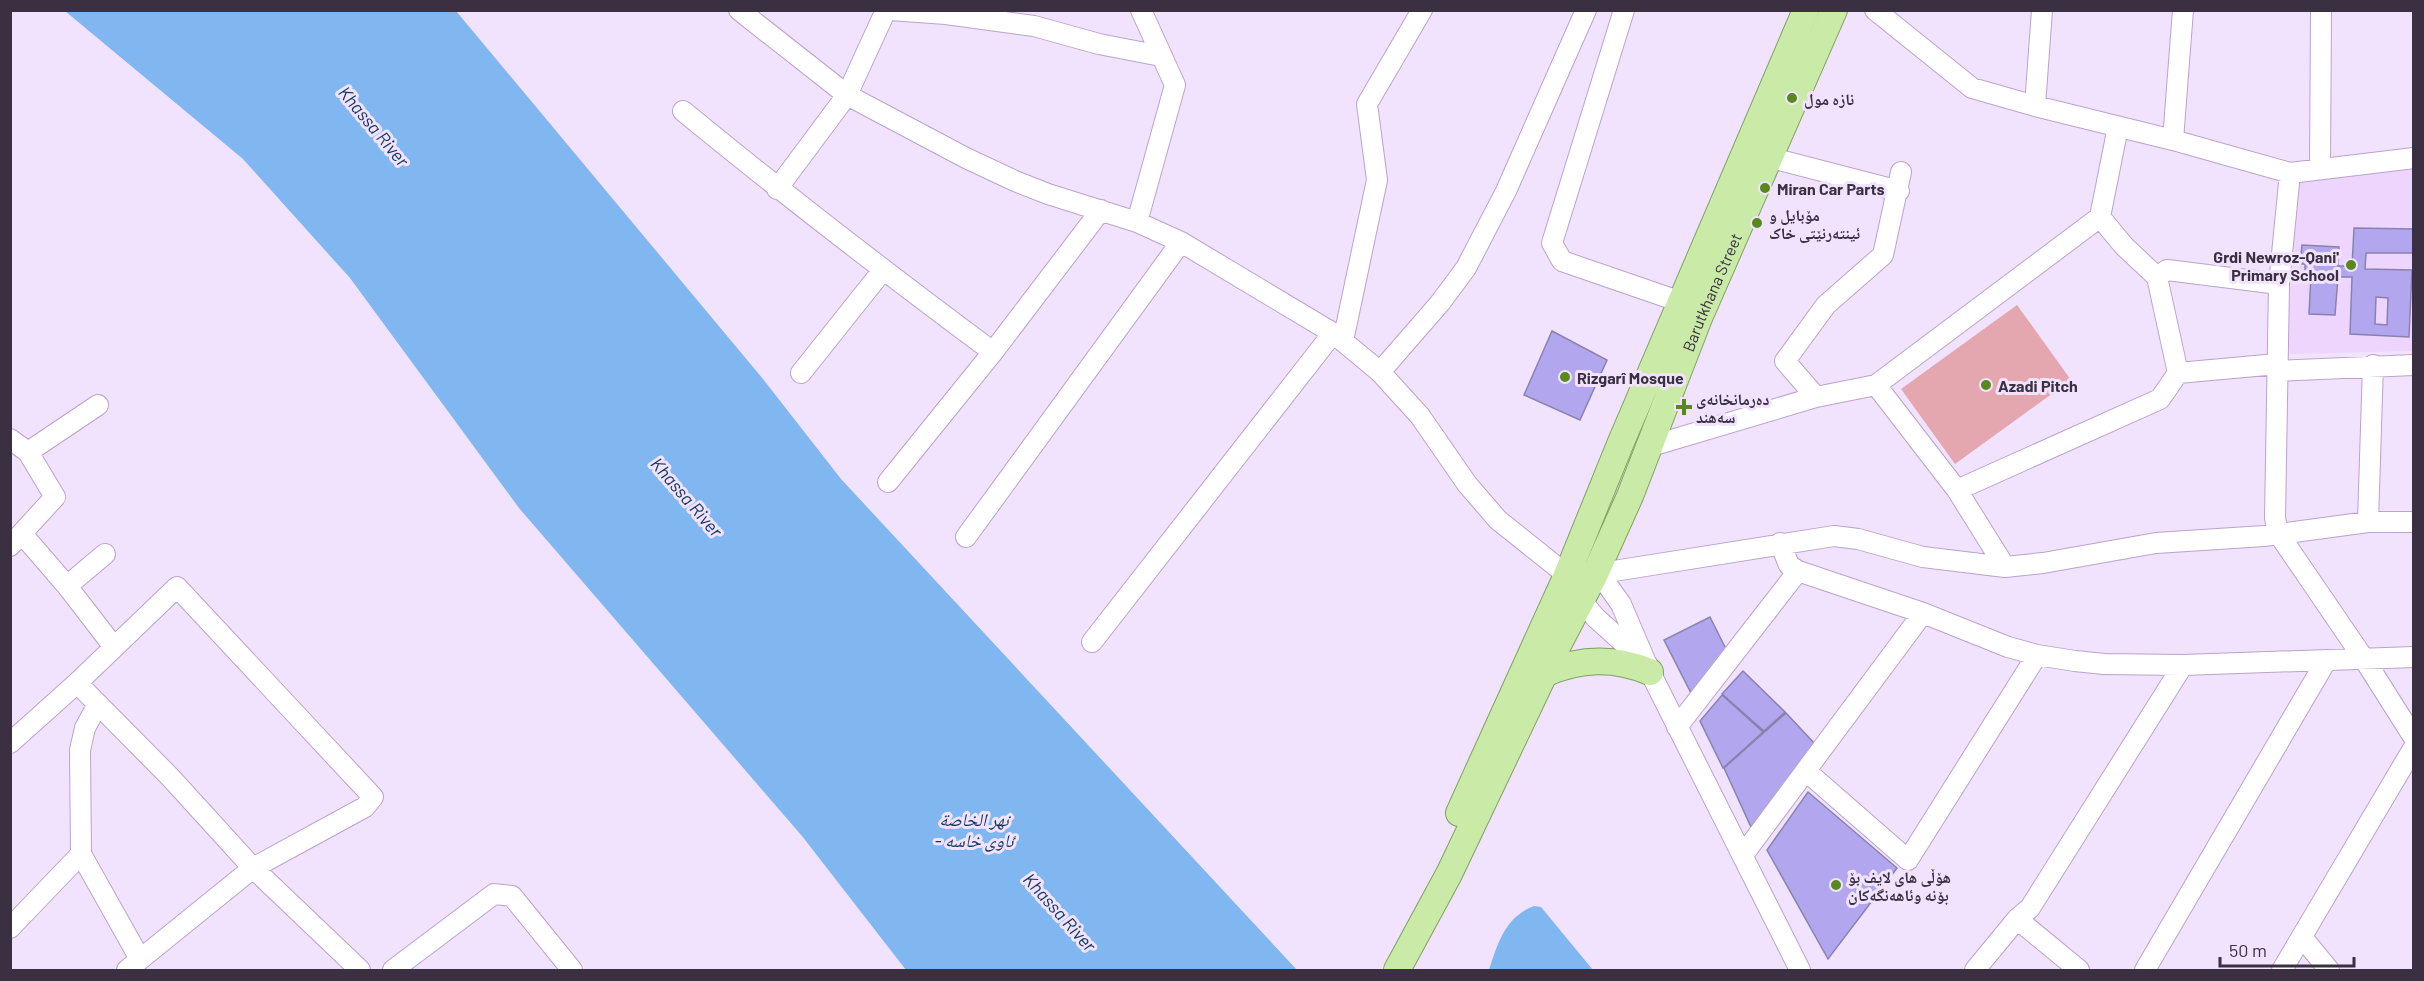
<svg xmlns="http://www.w3.org/2000/svg" width="2424" height="981" font-family="Barlow,'Noto Naskh Arabic',sans-serif">
<style>
.built{fill:#edd5fe}
.green{fill:#e5a7af}
.water{fill:#80b7f1}
.building{fill:#b2a7ef;stroke:#8982ae;stroke-width:1.5;fill-rule:evenodd}
.lines{fill:none;stroke-linecap:round;stroke-linejoin:round}
.minor-casing{stroke:#bba3cd;stroke-width:22}
.major-casing{stroke:#80a15f;stroke-width:28}
.minor{stroke:#fff;stroke-width:20}
.major{stroke:#caeba8;stroke-width:26}
.poi-dot{fill:#59881b;stroke:#f1e2fd;stroke-width:2}
.labels{text-anchor:middle;dominant-baseline:central;stroke-width:6;stroke-linejoin:round;paint-order:stroke}
.poi-label{font-size:16px;font-weight:bold;fill:#3a3042;stroke:#f1e2fd;text-anchor:start}
.street-label{font-size:16px;fill:#3a3042;stroke:#f1e2fd}
.water-label{font-size:18px;font-style:italic;fill:#0e365b;stroke:#f1e2fd}
</style>
<rect width="100%" height="100%" fill="#f1e2fd"/>
<!-- built -->
<path class="built" d="M2413,168V351L2287,354L2292,180Z"/>
<!-- green -->
<path class="green" d="M2017,305L2071,380L1955,464L1901,389Z"/>
<!-- water -->
<path class="water" d="M65,11H456L763,379L841,479L1297,970H906L802,836L519,508L350,278L243,159Z
M1534,906L1541,907L1593,970H1489C1498,943 1505,917 1534,906Z"/>
<!-- building -->
<path class="building" d="M2354,228L2414,229V253H2366L2365,269L2412,270L2409,337L2350,334L2352,277H2338L2335,315L2309,314L2311,275L2305,274V264H2300L2302,245L2339,247L2338,266H2352ZM2376,297L2388,298L2387,325L2375,324Z
M1552,331L1607,360L1580,420L1524,395Z
M1710,617L1730,657L1692,695L1664,640Z
M1743,671L1785,712L1764,731L1722,694Z
M1722,695L1763,732L1723,768L1700,721Z
M1786,713L1816,745L1751,827L1724,768Z
M1808,792L1897,868L1828,959L1767,850Z"/>
<g class="lines">
<!-- minor casing -->
<g class="minor-casing">
<path id="minor" d="M739,10L847,95L966,158L1015,181L1048,194L1137,222L1181,242L1333,333L1380,372L1420,416L1467,484L1498,520L1567,575L1575,593L1596,618L1647,664
M890,10L946,14L1034,26L1099,44L1161,56
M1624,10L1552,243L1562,261L1681,302
M1875,10L1972,88L2035,106L2173,140L2290,173L2414,158
M2035,106L2042,10
M683,111C784,194 888,274 993,352
M2173,140L2183,10
M1768,157L1899,191
M2320,169L2321,10
M2290,173L2279,284L2275,518L2278,533L2364,659L2414,738
M777,189L847,95L886,10
M2100,217L2124,246L2157,277
M1137,222L1175,85L1141,10
M1343,341L1377,180L1367,104L1422,10
M2276,371L2414,365
M1380,372L1440,303L1466,268L1506,191L1586,10
M801,373L883,270
M2178,373L2277,364
M1876,385L1957,490L2005,567
M1816,397L1785,361L1826,305L1883,255L1901,172
M10,439L28,452L55,497L10,546
M1648,447L1816,397L1876,385L2100,217L2118,127
M28,452L98,405
M888,482L993,352L1101,210
M1957,490L2160,399L2178,373L2157,277L2167,270L2279,284
M2368,522L2373,365
M23,535L67,586L114,647
M966,537L1181,242
M1780,543L1789,565L1798,571L1923,613L2008,647L2037,655L2075,661L2104,664L2183,665L2414,657
M1587,573L1595,574L1603,579L1621,604L1650,672L1800,970
M1595,574L1834,536L1858,539L1923,557L2005,567L2043,563L2156,543L2264,536L2368,522H2414
M67,586L105,554
M1092,642L1333,333
M77,683L171,778L253,868L127,970
M1677,727L1798,571
M10,743L77,683L177,587L373,797L365,807L253,868L360,970
M1806,771L1908,860L2037,655
M81,854L140,959
M1743,855L1923,613
M2017,919L2079,970
M10,928L81,854L80,750L85,728L98,704
M2302,937L2329,970
M393,970L494,894L512,896L572,970
M1975,970L2017,919L2030,908L2183,665
M2145,970L2326,661
M2282,970L2414,747"/>
</g>
<!-- major casing -->
<g class="major-casing">
<g id="major">
<path d="M1544,674C1580,658 1614,657 1650,672"/>
<path d="M1459,813L1567,575L1621,442L1806,10"/>
<path id="s1" d="M1397,970L1449,874L1558,645L1595,574L1630,496L1699,318L1834,10"/>
</g>
</g>
<!-- minor -->
<use href="#minor" class="minor"/>
<!-- major -->
<use href="#major" class="major"/>
</g>
<!-- markers -->
<g class="poi-dot">
<circle cx="1792" cy="98" r="6"/>
<circle cx="1765" cy="188" r="6"/>
<circle cx="1757" cy="223" r="6"/>
<circle cx="2351" cy="265" r="6"/>
<circle cx="1565" cy="377" r="6"/>
<circle cx="1986" cy="385" r="6"/>
<path d="M1681 398h6v6h6v6h-6v6h-6v-6h-6v-6h6z"/>
<circle cx="1836" cy="885" r="6"/>
</g>
<g class="labels">
<!-- poi labels -->
<g class="poi-label">
<text x="1804" y="98">نازه مول</text>
<text x="1777" y="188">Miran Car Parts</text>
<text x="1769" y="214">مۆبایل و<tspan x="1769" dy="18">ئینتەرنێتی خاک</tspan></text>
<text x="2339" y="256" text-anchor="end">Grdi Newroz-Qani'<tspan x="2339" dy="18">Primary School</tspan></text>
<text x="1577" y="377">Rizgarî Mosque</text>
<text x="1998" y="385">Azadi Pitch</text>
<text x="1696" y="398">دەرمانخانەی<tspan x="1696" dy="18">سەهند</tspan></text>
<text x="1848" y="876">هۆڵی های لایف بۆ<tspan x="1848" dy="18">بۆنە وئاهەنگەکان</tspan></text>
</g>
<!-- street labels -->
<g class="street-label">
<text stroke="none"><textPath href="#s1" startOffset="748">Barutkhana Street</textPath></text>
</g>
<!-- water labels -->
<g class="water-label">
<text transform="translate(374 126) rotate(50)">Khassa River</text>
<text transform="translate(687 497) rotate(49)">Khassa River</text>
<text x="974" y="819">نهر الخاصة<tspan x="974" dy="21">- ئاوی خاسە</tspan></text>
<text transform="translate(1060 912) rotate(48)">Khassa River</text>
</g>
</g>
<!-- border -->
<rect width="2424" height="981" fill="none" stroke="#3a3042" stroke-width="24"/>
<!-- scale -->
<path d="M2220 957v9h134v-9" fill="none" stroke="#3a3042" stroke-width="3"/>
<text x="2229" y="957" font-size="18" fill="#3a3042" stroke="#f1e2fd" stroke-width="4.5" paint-order="stroke">50 m</text>
</svg>
